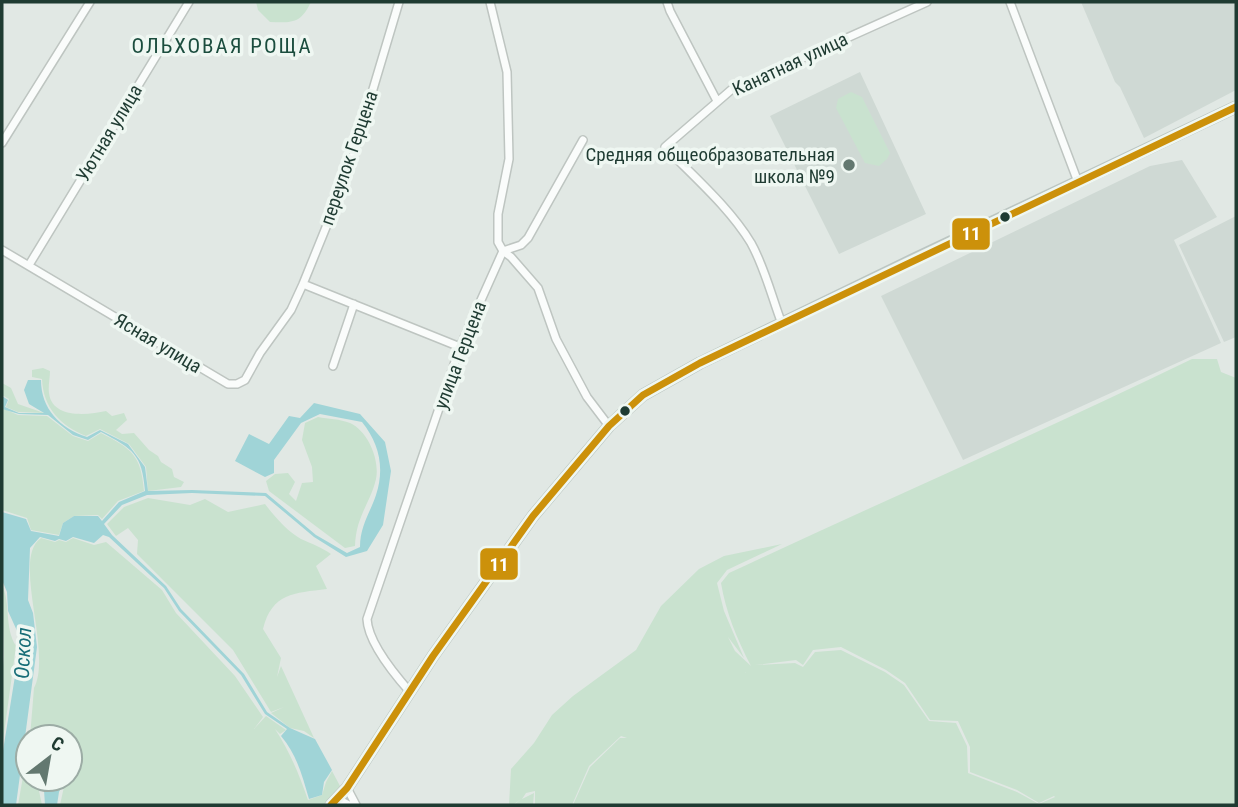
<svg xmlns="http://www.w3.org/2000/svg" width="1238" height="807" font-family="'Roboto Condensed',sans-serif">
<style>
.built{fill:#cfd9d4}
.green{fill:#c9e2cf;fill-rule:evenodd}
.water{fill:#a0d4d7}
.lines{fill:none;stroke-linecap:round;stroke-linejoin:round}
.minor-casing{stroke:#bec5c1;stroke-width:10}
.major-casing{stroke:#bbc5c1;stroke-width:13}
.minor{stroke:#fafcfb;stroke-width:7}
.major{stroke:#ccd5d1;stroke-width:10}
.bus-1-casing{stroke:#eff7f2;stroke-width:12}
.bus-1{stroke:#cc910a;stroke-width:7}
.poi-dot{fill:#637870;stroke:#eff7f2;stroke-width:2.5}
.bus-dot{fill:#1f3b32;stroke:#eff7f2;stroke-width:2.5}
.labels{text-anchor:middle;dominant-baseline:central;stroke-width:7;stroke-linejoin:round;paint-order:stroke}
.street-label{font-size:19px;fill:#1f3b32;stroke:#eff7f2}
.poi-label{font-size:19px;fill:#1f3b32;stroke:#eff7f2;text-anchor:end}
.neighbourhood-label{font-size:21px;letter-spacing:2px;fill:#1b4d3e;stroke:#eff7f2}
.water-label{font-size:21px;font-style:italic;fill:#186e78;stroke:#eff7f2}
.line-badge{stroke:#eff7f2;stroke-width:2.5}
.badge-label{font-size:19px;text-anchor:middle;font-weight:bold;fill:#fff}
</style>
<rect width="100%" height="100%" fill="#e1e8e4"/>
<!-- built -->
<path class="built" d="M1081,2H1235L1236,90L1144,138L1120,87L1115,82Z
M860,72L926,214L839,254L770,116Z
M1182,160L1217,217L1174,240L1221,343L963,460L881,296L1150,166Z
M1236,216V337L1224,342L1179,245Z"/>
<!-- green -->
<path class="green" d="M256,2H311C301,23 293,23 270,22L258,10Z
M851,92L862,97L890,153L887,159L879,166L865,163L836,108L838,99Z
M1192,359H1217L1221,372L1236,378V805H573L590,767L620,738H627L621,736L589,766L572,805H535V791L526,793L522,799L534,793L533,805H514L521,799L513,805H509L511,769L534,743L552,715L573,696L636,650L661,606L699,569L724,556L782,544L727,570L717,583L724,611L744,658L728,637L746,673L735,651L751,666C737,639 726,613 721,583L729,573C883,501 1039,433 1192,359ZM841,647L886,670L905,683L930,720L958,721L970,747V772L1017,790L1039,803L1054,796L1055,797L1039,804L1017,792L968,773L967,746L956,723L929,721L904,685L885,672L841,650L815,652L803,667L795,663L755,665L796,660L803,665L813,650Z
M43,368L50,371C50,378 48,386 49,393C52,419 88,415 106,411L112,416L124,413L127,420L116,430L122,434L134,433L149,450L158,456L161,462L172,469L174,477L184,482L181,487L148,491L146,467L129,444L100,429L86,436C61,426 43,408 42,379L32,377V370Z
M2,383L11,388L18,404L44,413L18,412L6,407L9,399L2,395Z
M4,409L18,415L47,416L73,436L88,441L101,433C132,449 141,455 144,491L118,501L102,519L98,515L74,516L63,523L59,535L31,530L27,518L2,510V410Z
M318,417C328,419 340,419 350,423C368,431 380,460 376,479C370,504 356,516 355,546L345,548L269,491L266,481L275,474L288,473L295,482L289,494L296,501L302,483L313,482L312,467L302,440L305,423Z
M148,498L190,505L205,499L228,512L265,504C275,517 287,531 301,539C312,544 321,547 331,554L316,566L327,589C294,593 272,593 263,629L281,658L277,677L281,666L314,738L304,731L290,728L271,713L284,707L271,712L233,650L137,554L138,540L128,528L116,536L107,524L124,507Z
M41,538L55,542L59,540L66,542L73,538L94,545L106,542L162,590L176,613L235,676L263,717L254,729L266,716L286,730L280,734L275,729C290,752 299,774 308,800L322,795L326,782L332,771L340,786L323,805H60L65,782L70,779L74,760L70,758V737H30L34,688C53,652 11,558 41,538Z
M2,585C11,604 4,627 16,646L2,748V675L4,657Z
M28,748V779H48L39,791L42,805H18Z"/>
<!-- water -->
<path class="water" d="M28,380H41C41,409 60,428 87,437L100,430L128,444L145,467L148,491L192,490L266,493L316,535L347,553L360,547C360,526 370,513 376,495C385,468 379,443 362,422L320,414L301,423L274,460V473L265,477L235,461L249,434L269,444L289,416L300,418L314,403L360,414L385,442L391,471L383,525L367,551L346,557L314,537L265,496L192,493L147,495L122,505L104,524L112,535L166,586L181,609L244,674L267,712L290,728L315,739L332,770L324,782L322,795L309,799C302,775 297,755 281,736L287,729L265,714L241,675L179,611L164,588L109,537L103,535L94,543L73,537L66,541L59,539L55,541L40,537L30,548L28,600L33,613L37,647L16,805H2V757L15,676L18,641V633L8,611L7,592L2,580V512L26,519L31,531L59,536L63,523L74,516H98L102,521L119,502L145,491C142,454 133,449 101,432L88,440L73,435L48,415L19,414L2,409V396L8,400L5,407L19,413H44L29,404L24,390Z
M51,779H65L59,792L57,805H45L44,790Z"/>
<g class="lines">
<!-- minor casing -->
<g class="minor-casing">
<path id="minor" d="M667,2L670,11L717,101
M1010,2L1078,182
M2,143L90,2
M2,250L228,384H237L245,380L260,353L291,310L303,284L348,173L399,2
M503,251L511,257L538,288L556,339L587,397L609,426
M503,251L521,245L528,238L583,140
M29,265L189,2
M303,284L460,347
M782,324C772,298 765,268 751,243C729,207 694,177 665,147L731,90L927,2
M333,366L354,304
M410,692C395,675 368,642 367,619L460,347L503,251L498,242V214L509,159L507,72L490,2
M347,788L356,805
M338,799L349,805"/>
</g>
<!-- major casing -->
<g class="major-casing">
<path id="major" d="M331,805L347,788L433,656L533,516L609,426L643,395L700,363L908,262L1236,107"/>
</g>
<!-- minor -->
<use href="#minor" class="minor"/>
<!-- major -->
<use href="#major" class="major"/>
<!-- bus-1 casing -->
<g class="bus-1-casing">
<path id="bus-1" d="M331,805L347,788L433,656L533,516L609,426L643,395L700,363L1236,107"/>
</g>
<!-- bus-1 -->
<use href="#bus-1" class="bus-1"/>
</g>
<!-- markers -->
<circle class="poi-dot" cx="849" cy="165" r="7"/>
<g class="bus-dot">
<circle cx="1005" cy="217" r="6"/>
<circle cx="625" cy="411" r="6"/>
</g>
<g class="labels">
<!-- street labels -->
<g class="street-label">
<text transform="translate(790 64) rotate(-25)">Канатная улица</text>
<text transform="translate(109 133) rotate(-59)">Уютная улица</text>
<text transform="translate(349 158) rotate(-71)">переулок Герцена</text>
<text transform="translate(158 343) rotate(31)">Ясная улица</text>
<text transform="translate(460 355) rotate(-69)">улица Герцена</text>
</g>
<!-- poi labels -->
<g class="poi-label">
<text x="835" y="154">Средняя общеобразовательная<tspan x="835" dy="22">школа №9</tspan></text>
</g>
<!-- neighbourhood labels -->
<g class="neighbourhood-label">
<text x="222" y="46">ОЛЬХОВАЯ РОЩА</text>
</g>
<!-- water labels -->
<g class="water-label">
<text transform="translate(23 653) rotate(-87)">Оскол</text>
</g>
</g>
<g class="line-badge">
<rect x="951" y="217" width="40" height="34" rx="7" fill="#cc910a"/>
<rect x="479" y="547" width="40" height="34" rx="7" fill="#cc910a"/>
</g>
<g class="badge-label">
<text x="971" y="240">11</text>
<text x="499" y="571">11</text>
</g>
<!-- border -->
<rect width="1238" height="807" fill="none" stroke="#1f3b32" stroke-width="7"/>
<!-- north arrow -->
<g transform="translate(49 758) rotate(31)"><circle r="33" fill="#eff7f2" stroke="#9caca5" stroke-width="2"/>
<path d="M0-5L12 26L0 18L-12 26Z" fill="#637870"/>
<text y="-10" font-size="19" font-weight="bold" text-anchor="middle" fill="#1f3b32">С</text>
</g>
</svg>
